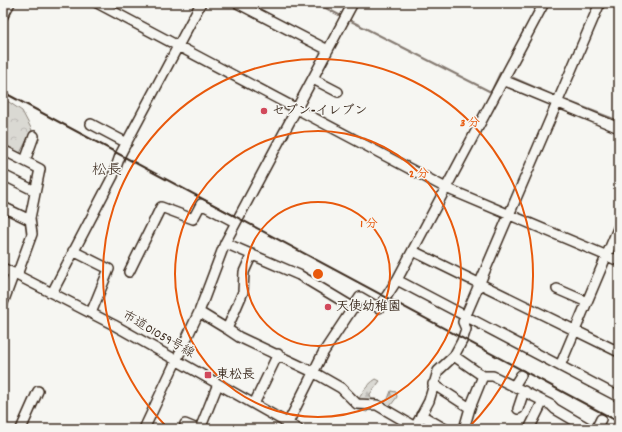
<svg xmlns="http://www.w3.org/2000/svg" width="622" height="432" font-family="Dekko,'Klee One',sans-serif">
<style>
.forest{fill:url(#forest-firs);stroke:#8a8278}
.park{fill:url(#park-crowns);stroke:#8a8278}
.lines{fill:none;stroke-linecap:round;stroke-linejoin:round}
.stream{stroke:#857a71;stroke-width:2}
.minor-casing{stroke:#3b2a1e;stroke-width:12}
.minor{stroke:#f6f6f2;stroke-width:9}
.rail{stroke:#3b2a1e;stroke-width:2}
.ring{fill:none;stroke:#e8590c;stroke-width:2}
.poi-dot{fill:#d1495b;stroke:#f6f6f2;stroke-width:1.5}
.labels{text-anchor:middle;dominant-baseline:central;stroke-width:3;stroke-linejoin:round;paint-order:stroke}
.poi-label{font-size:13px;font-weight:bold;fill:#3b2a1e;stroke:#f6f6f2;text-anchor:start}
.street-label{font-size:13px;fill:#3b2a1e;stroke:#f6f6f2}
.quarter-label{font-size:15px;fill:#3b2a1e;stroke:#f6f6f2}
.centre{fill:#e8590c;stroke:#f6f6f2;stroke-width:2}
.ring-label{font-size:12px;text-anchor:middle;font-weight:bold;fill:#e8590c;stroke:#f6f6f2;stroke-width:3;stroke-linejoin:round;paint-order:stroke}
</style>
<defs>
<pattern id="forest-firs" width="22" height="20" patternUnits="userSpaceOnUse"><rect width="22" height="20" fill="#dad9d3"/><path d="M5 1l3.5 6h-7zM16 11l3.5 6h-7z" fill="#bcbab5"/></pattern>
<pattern id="park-crowns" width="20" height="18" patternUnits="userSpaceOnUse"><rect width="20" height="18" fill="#dad9d3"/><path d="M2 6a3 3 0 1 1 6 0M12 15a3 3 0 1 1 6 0" fill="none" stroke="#bcbab5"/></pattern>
</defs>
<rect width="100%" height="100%" fill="#f6f6f2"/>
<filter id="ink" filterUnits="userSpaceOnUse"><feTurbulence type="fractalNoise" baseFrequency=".025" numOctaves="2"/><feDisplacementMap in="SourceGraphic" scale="8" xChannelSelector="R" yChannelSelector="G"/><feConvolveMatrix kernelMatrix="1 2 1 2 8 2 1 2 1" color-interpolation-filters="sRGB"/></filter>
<g filter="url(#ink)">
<!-- forest -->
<path class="forest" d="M376,379L380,381L370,394L371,399H375L383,402L388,399L391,391L396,392L397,397L388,409L371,406L367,412L355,409C358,398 366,385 376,379Z"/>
<!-- park -->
<path class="park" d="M3,98L22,111L32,130L19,155L3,147Z"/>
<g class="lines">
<!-- stream -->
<path class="stream" d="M316,3L343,17
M347,19L491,92L500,73L503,74
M509,76L557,97
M562,99L619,121"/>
<!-- minor casing -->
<g class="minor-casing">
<path id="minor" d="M97,3L446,188L619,261
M237,3L328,50
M3,16L10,3
M313,79L338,92
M503,80L619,128
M91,124L127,143
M3,150L40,169L30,218L32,234L17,275
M25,161L34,136
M3,175L35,191
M3,207L30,220
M225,243L299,275L354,308
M73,251L109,269L91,313
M413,251L619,352
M3,268L114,325L298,429
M129,272L161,207L193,219L201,204L235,222
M397,280L619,397
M557,289L587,302
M52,293L113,176L121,153L201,3
M3,303L14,273
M199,312L227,329L243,292L244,272L252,254
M227,329L239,337L313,372L341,388L357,404L377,405L415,427
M454,356L483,376L470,408L464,429
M560,366L619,226
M483,376H493L551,405L555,409L589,429
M433,384L470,408
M514,386L521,375
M254,404L278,354
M518,409L524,391
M421,415L445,429
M185,424L197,429
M530,427L543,401
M21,429L38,391
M144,429L199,312L225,243L353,3
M200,429L218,384
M285,429L323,353L360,297L379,308L397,280L544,3
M414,429L429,401L438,371L454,356L462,341L466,329L463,322L600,3
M596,429L601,419"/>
</g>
<!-- minor -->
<use href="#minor" class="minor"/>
<!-- rail -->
<path class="rail" d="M3,92L619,422"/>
</g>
</g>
<!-- distance rings -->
<g class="ring">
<circle cx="318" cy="274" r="72"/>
<circle cx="318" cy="274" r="143"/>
<path d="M169 429A215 215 0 1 1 467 429"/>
</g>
<!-- markers -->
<g class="poi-dot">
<circle cx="264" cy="111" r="4"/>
<circle cx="328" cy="307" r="4"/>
<rect x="204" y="371" width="8" height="8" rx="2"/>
</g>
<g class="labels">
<!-- poi labels -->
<g class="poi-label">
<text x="272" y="111">セブン-イレブン</text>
<text x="336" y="307">天使幼稚園</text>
<text x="216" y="375">東松長</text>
</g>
<!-- street labels -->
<g class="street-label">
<text transform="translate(158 335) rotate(30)">市道01059号線</text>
</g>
<!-- quarter labels -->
<g class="quarter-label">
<text x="107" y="171">松長</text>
</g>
</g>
<circle cx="318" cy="274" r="6" class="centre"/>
<g class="ring-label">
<text x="470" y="126">3 分</text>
<text x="419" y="177">2 分</text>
<text x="369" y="227">1 分</text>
</g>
<!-- margin -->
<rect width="622" height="432" fill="none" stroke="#f6f6f2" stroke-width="16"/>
<rect x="8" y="8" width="606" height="416" fill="none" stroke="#3b2a1e" stroke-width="1.5" filter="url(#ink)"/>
</svg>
